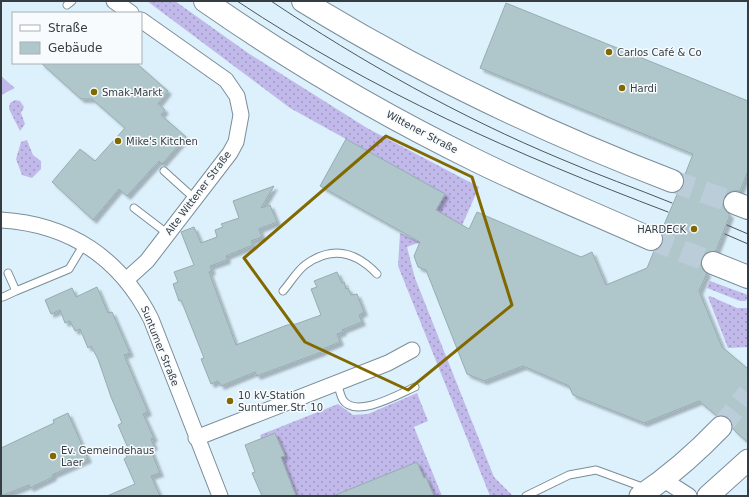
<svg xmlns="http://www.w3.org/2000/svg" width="749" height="497" font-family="'DejaVu Sans',sans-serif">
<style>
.grass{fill:url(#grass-dots)}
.park{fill:url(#park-crowns)}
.building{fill:#afc7cb;stroke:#95adb0;filter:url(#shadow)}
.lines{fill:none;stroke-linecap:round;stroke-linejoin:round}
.secondary-tunnel{stroke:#bbcdd8;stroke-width:21;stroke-dasharray:21 10;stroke-linecap:butt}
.primary-tunnel{stroke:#bbcdd8;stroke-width:22;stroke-dasharray:22 11;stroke-linecap:butt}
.lane-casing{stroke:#7b8d98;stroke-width:9}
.street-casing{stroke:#7b8d98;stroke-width:17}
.secondary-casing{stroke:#7b8d98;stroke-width:23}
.primary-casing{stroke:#7b8d98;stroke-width:24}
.lane{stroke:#fff;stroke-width:7}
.street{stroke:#fff;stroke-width:15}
.secondary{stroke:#fff;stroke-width:21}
.primary{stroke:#fff;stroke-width:22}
.tram{stroke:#4c565c;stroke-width:1}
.marked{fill:none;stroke:#816900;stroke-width:3;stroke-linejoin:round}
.poi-dot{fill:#816900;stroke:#f7fbfe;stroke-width:1.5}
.labels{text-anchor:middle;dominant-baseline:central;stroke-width:3;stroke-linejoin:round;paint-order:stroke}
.poi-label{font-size:10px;fill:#353d42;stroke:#f7fbfe;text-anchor:start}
.street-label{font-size:10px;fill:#353d42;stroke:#f7fbfe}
</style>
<defs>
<pattern id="grass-dots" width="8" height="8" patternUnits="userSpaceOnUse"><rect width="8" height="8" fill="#c2b9eb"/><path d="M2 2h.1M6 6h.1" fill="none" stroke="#9e98c0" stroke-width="1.8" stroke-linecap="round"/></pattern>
<pattern id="park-crowns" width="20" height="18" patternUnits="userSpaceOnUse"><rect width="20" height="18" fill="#c2b9eb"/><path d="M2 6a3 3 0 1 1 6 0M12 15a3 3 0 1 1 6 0" fill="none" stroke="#9e98c0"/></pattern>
<filter id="shadow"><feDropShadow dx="3.5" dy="3.5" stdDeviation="1" flood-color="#0004"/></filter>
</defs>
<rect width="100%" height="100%" fill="#ddf1fd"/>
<!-- grass -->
<path class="grass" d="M147,1H175L248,53L367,128L479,187L457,237L431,238L407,247L415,278L494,477L513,496H490L398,266L400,233L419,242L445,194L290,108Z
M15,100L20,101L24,107L21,113L25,124L20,131L9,109L10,103Z
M27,140L33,155L41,161V169L32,178L22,175L16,159L21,142Z
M710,281L748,295L746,301H740L707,288Z
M710,296L737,308H748V347L728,348L708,297Z
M417,393L428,421L414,427L442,496H283L260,435L338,404L353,415L368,414Z"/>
<!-- park -->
<path class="park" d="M1,76L15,88L1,95Z"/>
<!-- building -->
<path class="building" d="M506,3L748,101V171L740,191H733L727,194L724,198L723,205L726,211L730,215L716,251L706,253L702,258L701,265L707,273L699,291L722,347L748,369V443L733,429L732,423L729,418L724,415L717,416L699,401L644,423L573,395L569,386L523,366L484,381L467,374L426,270L418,267L414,256L420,242L320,186L346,139L445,194L436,210L469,229L477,212L581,257L592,252L606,285L647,268L654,251L659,249L663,244V238L661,232L678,192L683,186L684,177L693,154L480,68Z
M41,63H136L168,91L158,104L165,110L161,115L186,137L162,164L159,161L127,196L119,189L93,220L52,182L80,149L95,161L125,128L92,99H81Z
M274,186L261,208L270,205L277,222L259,229L262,237L251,241L253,245L226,256L227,260L210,266L212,271L209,272L236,345L287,325L296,324L321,315L311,289L317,287L314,281L337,272L342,283L344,282L346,289L348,288L351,295L357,294L364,312L359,315L362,322L342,330L343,332L337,334L340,342L323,349L324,351L257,376L255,372L221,386L218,381L211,384L201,359L204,358L181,300L179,301L173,284L178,282L174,272L194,265L181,232L194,227L201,243L217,237L215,230L223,227L221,224L239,218L233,201Z
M97,287L108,313L112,312L130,353L124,355L148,412L143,414L154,438L151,439L154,446L150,448L160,473L151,476L160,496H107L135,484L124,459L127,457L124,450L128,448L118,425L122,423L111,397L98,359L91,346L88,348L80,329L75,331L70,321L65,323L60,310L51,314L45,300L72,288L76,297Z
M68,413L88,459L52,475L53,477L30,488L29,485L1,496V448L54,423L53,420Z
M275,433L285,456L281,457L296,496H262L252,473L255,472L245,445Z
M417,462L424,478L426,477L434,496H333Z"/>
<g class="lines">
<!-- secondary-tunnel -->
<path class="secondary-tunnel" d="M721,427L748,393"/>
<!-- primary-tunnel -->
<path class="primary-tunnel" d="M672,181L735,203
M651,239L713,263"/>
<!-- lane casing -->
<g class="lane-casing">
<path id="lane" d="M67,5L72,1
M164,171L195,199
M134,208L168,234
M8,273L16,291L69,269L84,244
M283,291C290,283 297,271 305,265C332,245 356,252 377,274
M3,297L16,291
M337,382C339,388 340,395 343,400C356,419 399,394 415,387
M526,496L569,475L596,470L645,488"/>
</g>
<!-- street casing -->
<g class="street-casing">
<path id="street" d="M114,1L131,13
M1,220C69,224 120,258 151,319L220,496
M126,280L147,261L230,153L236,142L241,115L237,96L226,80L141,20
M196,438L388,363L412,350
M664,480L689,496"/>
</g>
<!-- secondary casing -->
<g class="secondary-casing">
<path id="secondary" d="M640,496C670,476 696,453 721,427
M708,496L748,460"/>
</g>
<!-- primary casing -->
<g class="primary-casing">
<path id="primary" d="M205,1C291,61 383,115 477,161C534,189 593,213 651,239
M303,1C420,73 544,132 672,181
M735,203L748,208
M713,263L748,277"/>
</g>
<!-- lane -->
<use href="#lane" class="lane"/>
<!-- street -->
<use href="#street" class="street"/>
<!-- secondary -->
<use href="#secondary" class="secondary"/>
<!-- primary -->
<use href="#primary" class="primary"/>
<!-- tram -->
<path class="tram" d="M237,1C374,92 515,154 668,212
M271,1C362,62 460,117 561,159C598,175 635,188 672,203
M727,225L748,234
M725,234L748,244"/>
</g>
<!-- marked area -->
<path class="marked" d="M386,136L472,177L512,305L408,390L305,342L244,258Z"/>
<!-- markers -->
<g class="poi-dot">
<circle cx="609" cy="52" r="4"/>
<circle cx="622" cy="88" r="4"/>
<circle cx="94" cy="92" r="4"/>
<circle cx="118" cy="141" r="4"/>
<circle cx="694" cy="229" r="4"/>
<circle cx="230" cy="401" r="4"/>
<circle cx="53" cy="456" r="4"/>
</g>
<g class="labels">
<!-- poi labels -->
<g class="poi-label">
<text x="617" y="52">Carlos Café &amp; Co</text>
<text x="630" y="88">Hardi</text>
<text x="102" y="92">Smak-Markt</text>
<text x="126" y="141">Mike's Kitchen</text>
<text x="686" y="229" text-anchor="end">HARDECK</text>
<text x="238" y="395">10 kV-Station<tspan x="238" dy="12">Suntumer Str. 10</tspan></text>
<text x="61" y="450">Ev. Gemeindehaus<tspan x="61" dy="12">Laer</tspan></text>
</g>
<!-- street labels -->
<g class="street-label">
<text transform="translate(422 132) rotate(28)">Wittener Straße</text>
<text transform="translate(198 193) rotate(-53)">Alte Wittener Straße</text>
<text transform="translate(160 346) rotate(68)">Suntumer Straße</text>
</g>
</g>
<!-- border -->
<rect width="749" height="497" fill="none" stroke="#353d42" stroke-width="4"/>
<!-- legend -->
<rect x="12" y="12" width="130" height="52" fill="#f7fbfe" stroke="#a9afb3"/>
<rect x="20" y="25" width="20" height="6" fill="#ffffff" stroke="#a9afb3"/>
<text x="48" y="32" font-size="12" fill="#353d42">Straße</text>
<rect x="20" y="42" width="20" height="12" fill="#afc7cb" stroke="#a9afb3"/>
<text x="48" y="52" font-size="12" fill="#353d42">Gebäude</text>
</svg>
